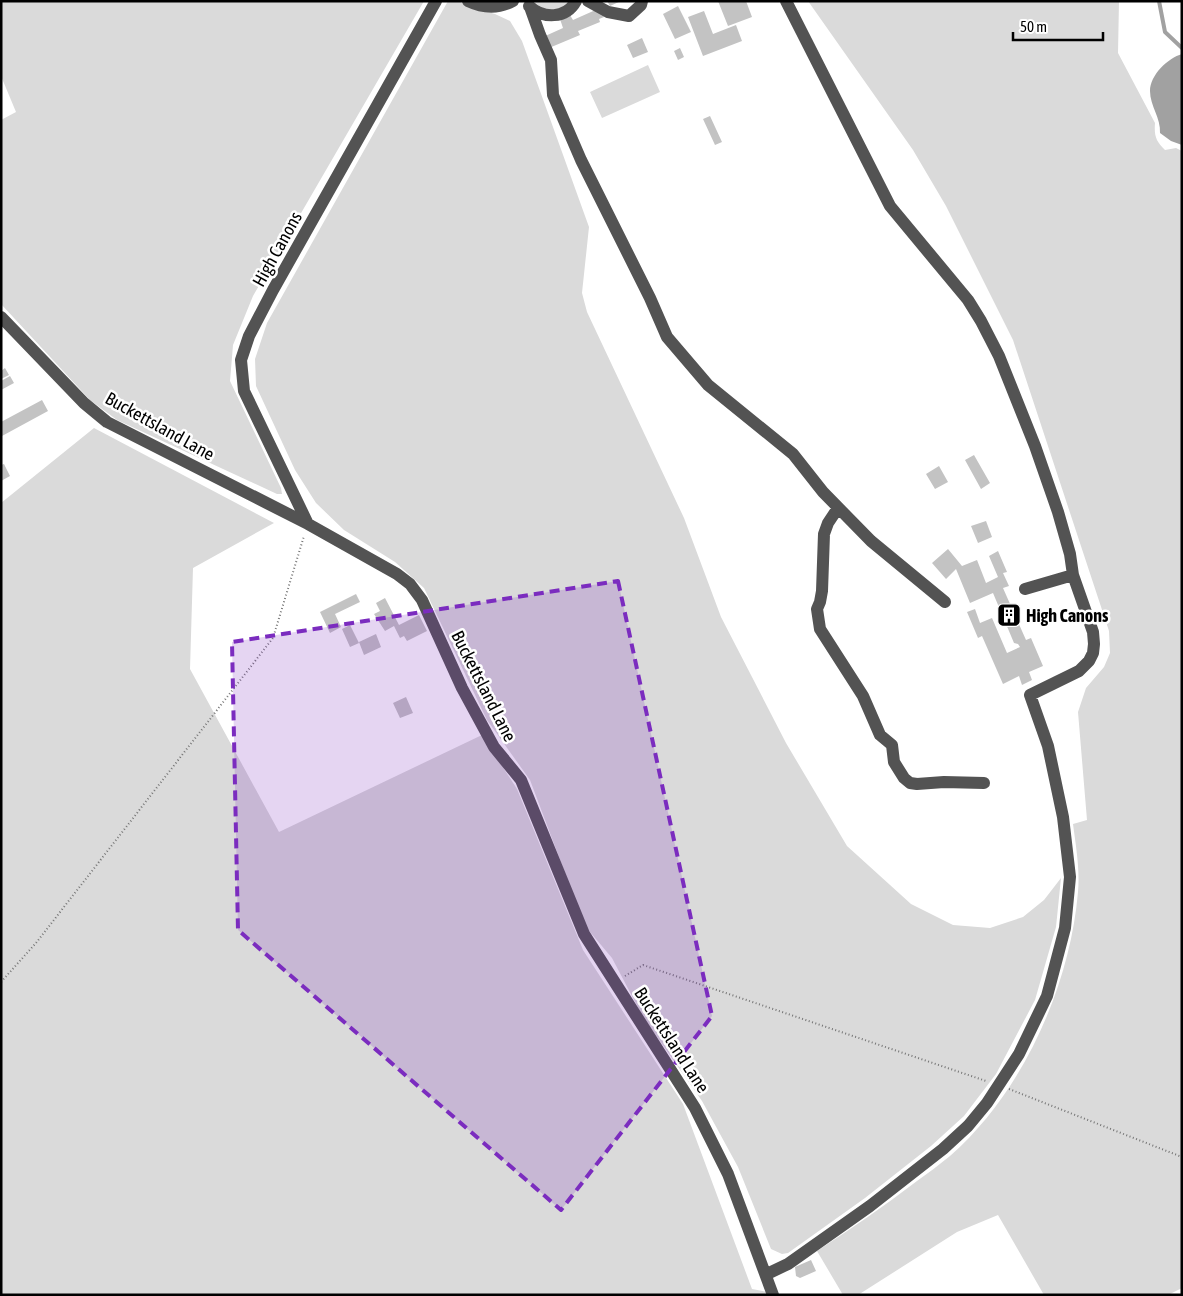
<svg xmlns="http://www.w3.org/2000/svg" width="1183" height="1296" font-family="'Asap Condensed',sans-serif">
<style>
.green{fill:#dadada}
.water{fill:#a1a1a1}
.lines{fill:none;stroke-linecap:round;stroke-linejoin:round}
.stream{stroke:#a1a1a1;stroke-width:4}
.building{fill:#c3c3c3}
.path{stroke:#757575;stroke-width:2;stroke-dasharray:1 2.5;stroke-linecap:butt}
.minor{stroke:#535353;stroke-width:12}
.marked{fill:#7b2cbf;fill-opacity:0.2;stroke:#7b2cbf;stroke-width:4;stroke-dasharray:10 6;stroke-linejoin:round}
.labels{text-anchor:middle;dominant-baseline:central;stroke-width:5;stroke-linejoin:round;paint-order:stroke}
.street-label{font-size:18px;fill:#000;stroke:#fff}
.poi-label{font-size:18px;font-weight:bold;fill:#000;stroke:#fff;text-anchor:start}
</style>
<rect width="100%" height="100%" fill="#fff"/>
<!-- green -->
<path class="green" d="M1,1H424L253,296L233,345L230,381L281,488L282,494H277L117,420L90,400L1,304V120L16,112L1,76Z
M448,1H459L467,6L495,14L510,21L522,41L589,227L582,293L587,312L684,518L721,617L786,743L847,846L911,904L953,925L990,928L1023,917L1044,900L1061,878L1056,927L1035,1000L996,1074L964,1116L931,1146L865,1198L788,1253L782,1254L771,1249L738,1167L702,1101L643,1017L612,958L585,926L530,780L487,720L424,588L395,562L344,530L316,503L295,470L256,386L255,359L267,323Z
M530,1H573L555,14Z
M808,1H1119L1118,53L1155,123C1154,136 1156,141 1165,150L1176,148L1182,151V1288L1168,1295H1044L998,1215L957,1232L858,1295H843L817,1251C851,1229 884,1206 917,1181C928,1173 939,1165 950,1156C1022,1093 1070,987 1078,892C1080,869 1076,847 1073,824L1087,820L1078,712L1086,688L1104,667L1110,653L1109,631L1013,340L946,206L913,150Z
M648,65L660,92L602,118L590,92Z
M94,428L274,523L193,568L190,669L279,832L482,735L517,789L583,950L683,1104L752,1289L768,1292L769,1295H1V503Z"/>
<!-- water -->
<path class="water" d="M1182,54V145L1171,141L1160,133C1161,118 1150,106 1150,91C1150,75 1168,58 1182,54Z"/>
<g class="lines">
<!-- stream -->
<path class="stream" d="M1159,1L1165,32L1182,48"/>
</g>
<!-- building -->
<path class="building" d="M607,1H621L610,6Z
M718,1H746L752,17L728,26Z
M678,6L691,32L675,39L663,14Z
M600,8L604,17L599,19L600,22L578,31L580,35L549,48L543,37L563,28L560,19L570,15L573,20Z
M704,11L713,34L736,25L742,41L703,56L688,17Z
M642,38L648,52L633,58L627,45Z
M680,48L684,57L678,60L674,51Z
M710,116L722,142L715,145L703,119Z
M5,368L9,375L1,379V371Z
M10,376L14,383L1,390V381Z
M42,400L48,411L2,436L1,422Z
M974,455L990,483L981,489L965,460Z
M4,464L10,476L1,481V465Z
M939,466L948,482L935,489L926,474Z
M986,521L992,537L978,543L971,526Z
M948,549L962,566L977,560L986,583L998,577L989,556L998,551L1007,572L1003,573L1009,586L1003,588L1026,640L1031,638L1043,666L1029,672L1032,680L1022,685L1019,676L1003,684L982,636L978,638L967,612L975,609L980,623L992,618L1007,653L1020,647L1018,644L1014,643L993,593L970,603L956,569L946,579L932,563Z
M356,594L360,602L335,614L341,627L330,633L320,612Z
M385,598L399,625L419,615L427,631L407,641L404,636L400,638L394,626L385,631L374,614L380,611L376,603Z
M350,625L359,643L350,647L342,629Z
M376,634L381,647L364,655L359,642Z
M406,697L413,713L400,718L393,703Z
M811,1260L816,1271L800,1278L796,1276L795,1267Z"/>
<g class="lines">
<!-- path -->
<path class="path" d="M625,976L643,965L986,1081
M1,982L36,943L273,638L304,536
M1009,1089L1182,1157"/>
<!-- minor -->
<path class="minor" d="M468,1C483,8 498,9 513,1
M588,1L608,12L629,16L641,5L642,1
M529,6C543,19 566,19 576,1
M530,7L540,35L551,60L553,95L581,160L650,298L667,337L708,385L793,454L823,492L871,541L945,602
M1,317L84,403L107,422L308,524L397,574L410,584L422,600L462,688L494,747L521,780L584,934L695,1108L728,1174L773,1295
M838,508L828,523L824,534L822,591L820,602L817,609L820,629L863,696L880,735L892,745L894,762L904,778L910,783L917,784L944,782L984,783
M308,524L244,391L241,360L249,336L273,290L436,1
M1025,589L1073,575
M767,1274L788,1264L870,1206L943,1149L968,1126L987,1103L1019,1054L1047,996L1065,928L1070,877L1063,817L1048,746L1030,695L1079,671L1089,661L1093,653L1094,644L1093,632L1073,575L1070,554L1058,512L1035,446L999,356L981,321L968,300L890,206L786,1"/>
</g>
<!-- marked area -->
<path class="marked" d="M618,581L712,1016L561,1210L238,930L232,642Z"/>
<!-- icons -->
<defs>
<g id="building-square" transform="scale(1.25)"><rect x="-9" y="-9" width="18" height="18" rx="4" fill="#000" stroke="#fff"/><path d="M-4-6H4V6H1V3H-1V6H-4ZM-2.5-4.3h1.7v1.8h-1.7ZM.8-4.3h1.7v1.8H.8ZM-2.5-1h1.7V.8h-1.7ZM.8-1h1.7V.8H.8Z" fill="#fff"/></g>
</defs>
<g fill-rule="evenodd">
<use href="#building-square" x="1009" y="615"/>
</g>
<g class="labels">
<!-- street labels -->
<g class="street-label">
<text transform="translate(277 249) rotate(-61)">High Canons</text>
<text transform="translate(160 426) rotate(29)">Buckettsland Lane</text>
<text transform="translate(484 686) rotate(63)">Buckettsland Lane</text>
<text transform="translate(672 1040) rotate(57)">Buckettsland Lane</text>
</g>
<!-- poi labels -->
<g class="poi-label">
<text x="1026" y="615">High Canons</text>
</g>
</g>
<!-- border -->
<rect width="1183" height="1296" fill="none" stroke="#000000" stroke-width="5"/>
<!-- scale -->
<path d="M1013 32v8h90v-8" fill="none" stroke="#000000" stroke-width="2.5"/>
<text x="1020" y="32" font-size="15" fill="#000000" stroke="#ffffff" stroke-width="4" paint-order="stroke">50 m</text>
</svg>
